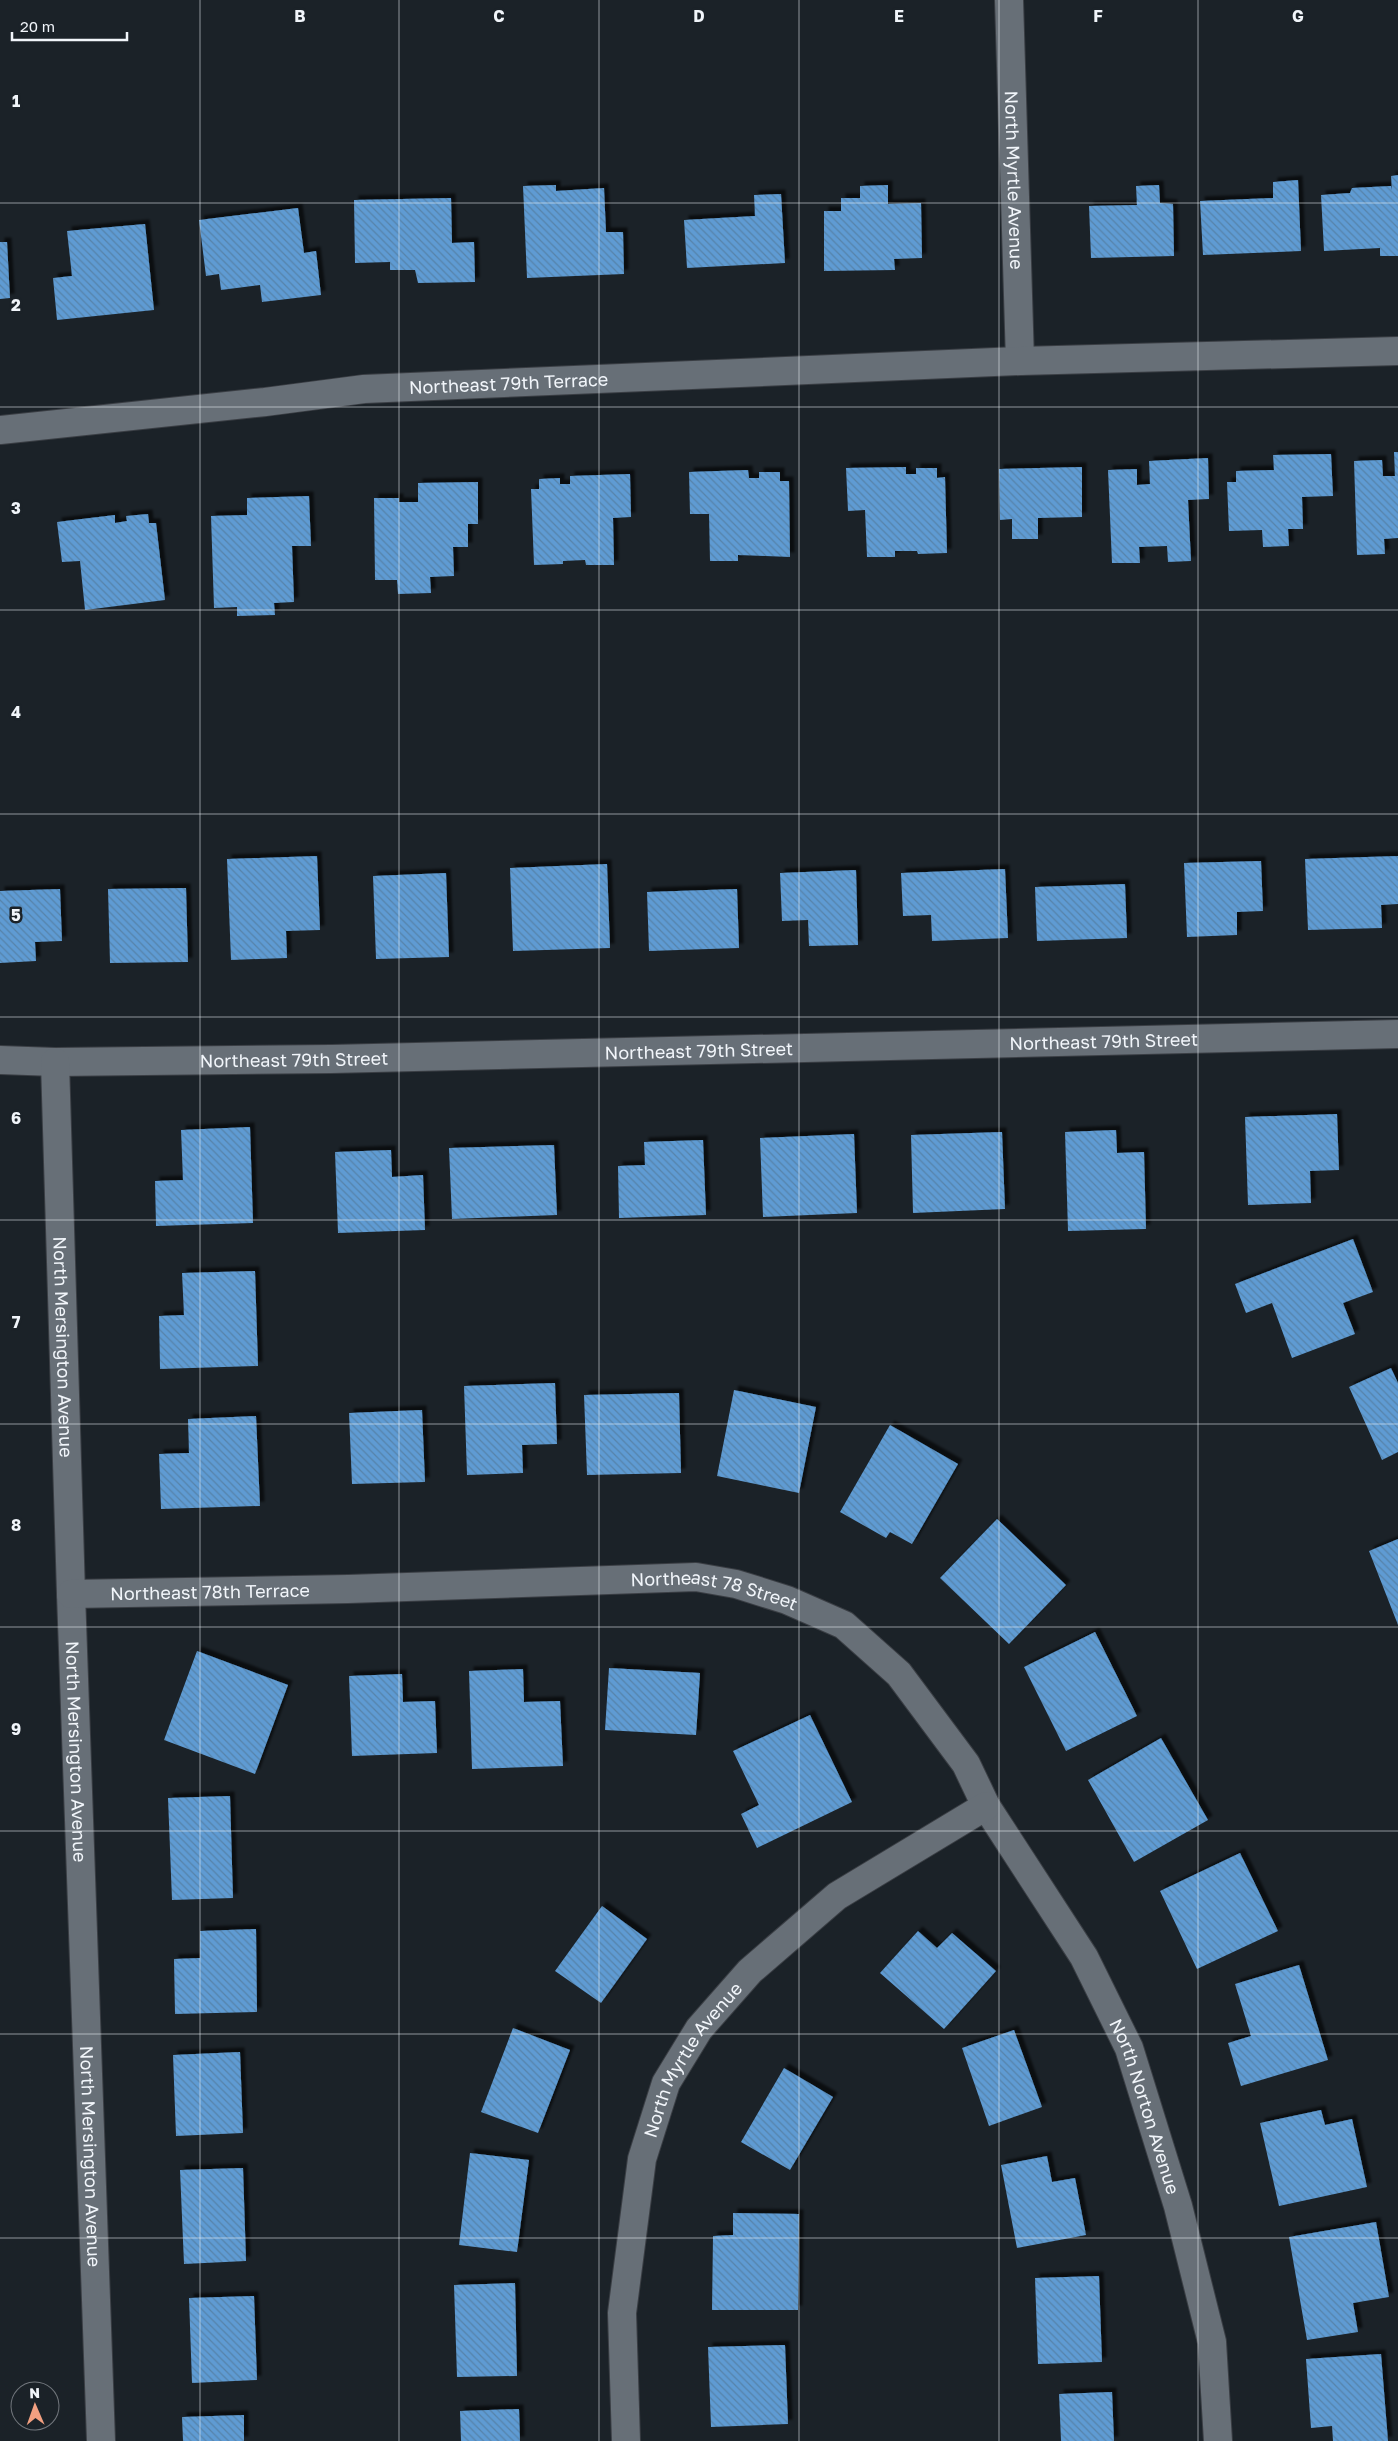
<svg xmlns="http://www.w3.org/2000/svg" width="1398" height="2441" font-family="'Golos Text',sans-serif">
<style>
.building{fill:url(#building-back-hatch);filter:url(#shadow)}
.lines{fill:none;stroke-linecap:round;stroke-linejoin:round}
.minor-casing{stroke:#3a3e44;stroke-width:30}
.minor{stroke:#676f77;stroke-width:28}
.grid{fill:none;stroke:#f1f5fa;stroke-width:1;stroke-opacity:0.55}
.labels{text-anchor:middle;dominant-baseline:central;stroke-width:5;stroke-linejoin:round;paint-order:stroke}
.street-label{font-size:18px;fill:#f1f5fa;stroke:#1b2228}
.grid-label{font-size:16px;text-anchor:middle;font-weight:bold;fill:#f1f5fa;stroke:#1b2228;stroke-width:5;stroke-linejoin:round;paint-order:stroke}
</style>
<defs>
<pattern id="building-back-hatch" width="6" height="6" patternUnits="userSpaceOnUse" patternTransform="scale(1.25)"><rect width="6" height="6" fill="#5e9bd3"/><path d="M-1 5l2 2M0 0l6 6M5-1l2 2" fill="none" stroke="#5783aa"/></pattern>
<filter id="shadow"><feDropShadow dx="4.5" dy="-4.5" stdDeviation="1" flood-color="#0009"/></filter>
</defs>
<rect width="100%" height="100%" fill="#1b2228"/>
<!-- building -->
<path class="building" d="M1398,175V256H1380V248L1324,251L1321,195L1350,193L1352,188L1391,186L1392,190L1391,176Z
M1298,180L1301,251L1203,255L1200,201L1273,198V182Z
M556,185V191L604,188L606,232H623L624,274L527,278L523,186Z
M888,185V204L921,203L922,258L894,259L895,270L824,271V211H841V198H860V186Z
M1159,185L1160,203L1173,204L1174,256L1091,258L1089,206L1137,205L1136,186Z
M781,194L785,263L687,268L684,220L755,216L754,195Z
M451,198L452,243L474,242L475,282L418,283L415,270H390V262L355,263L354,200Z
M298,208L304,253L316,251L321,295L262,302L260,285L221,290L219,274L206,276L199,220Z
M145,224L154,310L57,320L53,278L72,276L67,231Z
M0,242H7L10,298L0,299Z
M1394,452H1398V538L1384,539L1385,554L1357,555L1354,461L1382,460L1383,476H1395Z
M1331,454L1333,496L1302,497L1303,529H1288L1289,546L1263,547L1262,530L1229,531L1227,482H1236V471L1274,470L1273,455Z
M1208,458L1209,499L1188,500L1191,561L1168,562L1167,546L1139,547L1140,563H1112L1108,470L1137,469V485L1150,484L1149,461Z
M906,467V474H916V468H937V478L945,477L947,553L918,554L917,551H895V557H867L865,510L848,511L846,468Z
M1082,467V517L1038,518V539H1012V519L1000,520L999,469Z
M748,470L749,478H759V472H780V481H789L790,557L738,555V561H710L709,514H690L689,472Z
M630,474L631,517L613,518L614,565H586L585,560L563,561V564L534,565L531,489H539V479L560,478V484H570V476Z
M478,482V524H468V547H453L454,576L430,577L431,593L398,594L397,580H375L374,498H399V502H418V483Z
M309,496L311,546H292L294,602L274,603L275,615L237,616V607L214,608L211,516L247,515V498Z
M148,514L149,523H156L165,600L85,610L80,561L62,562L57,522L115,515V523L127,521L126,516Z
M317,856L320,930L286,931L287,958L231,960L227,859Z
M1398,856V904L1381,905L1382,928L1308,930L1305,859Z
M1261,861L1263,911L1237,912V935L1187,937L1184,863Z
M607,864L610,948L513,951L510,868Z
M1005,869L1008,938L932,941L931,915L903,916L901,873Z
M856,870L858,945L809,946L808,920L782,921L780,873Z
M446,873L449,957L376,959L373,876Z
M1125,884L1127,938L1037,941L1035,887Z
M186,888L188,962L110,963L108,889Z
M60,889L62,941L35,942L36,961L0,963V891Z
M737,889L739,948L649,951L647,892Z
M1337,1114L1339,1170L1310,1171L1311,1203L1248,1205L1245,1117Z
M250,1127L253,1223L156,1226L155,1181L183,1180L181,1130Z
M1116,1130L1117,1153L1144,1152L1146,1229L1068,1231L1065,1132Z
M1002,1132L1005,1209L913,1213L911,1135Z
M854,1134L857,1213L763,1217L760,1138Z
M703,1140L706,1215L619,1218L618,1166L645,1165L644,1142Z
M554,1145L557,1215L452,1219L449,1148Z
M391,1150L392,1177L423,1175L425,1230L338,1233L335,1152Z
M1353,1239L1373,1292L1343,1303L1355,1334L1292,1358L1272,1303L1246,1313L1235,1284Z
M255,1271L258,1366L160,1369L159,1316L184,1315L182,1273Z
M1391,1368L1398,1383V1452L1382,1460L1349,1387Z
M555,1383L557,1444L522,1445L523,1473L467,1475L464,1386Z
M734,1390L816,1407L799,1493L717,1476Z
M679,1393L681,1473L587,1475L584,1395Z
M422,1410L425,1482L352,1484L349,1413Z
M256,1416L260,1506L161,1509L159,1454L189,1453L188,1419Z
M890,1425L958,1464L912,1544L890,1532L886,1538L840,1512Z
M997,1519L1066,1585L1009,1644L940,1578Z
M1398,1539V1625L1369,1551Z
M1095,1632L1137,1716L1066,1751L1024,1667Z
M197,1651L288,1685L255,1774L164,1740Z
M609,1668L700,1673L696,1735L605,1730Z
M523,1669L524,1702L560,1701L563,1766L472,1769L469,1671Z
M402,1674L403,1702L435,1701L437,1753L352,1756L349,1676Z
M810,1715L852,1802L757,1848L741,1814L759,1805L733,1751Z
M1161,1738L1208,1820L1134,1862L1088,1780Z
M230,1796L233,1898L172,1900L168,1798Z
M1240,1853L1278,1931L1197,1969L1160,1891Z
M602,1906L647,1939L601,2003L555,1971Z
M256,1929L257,2012L175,2014L174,1959L200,1958V1931Z
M918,1931L937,1948L952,1933L996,1971L944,2029L880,1973Z
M1299,1965L1328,2060L1241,2086L1228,2043L1251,2036L1235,1984Z
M513,2028L570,2050L538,2133L481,2112Z
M1014,2030L1042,2107L989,2126L962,2048Z
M240,2052L243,2133L176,2136L173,2055Z
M784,2068L833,2097L790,2170L741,2142Z
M1321,2110L1325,2125L1352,2119L1367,2187L1279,2206L1260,2123Z
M470,2153L529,2160L517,2252L459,2245Z
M1047,2156L1052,2182L1075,2178L1086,2235L1017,2248L1001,2165Z
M243,2168L246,2261L184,2264L180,2170Z
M733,2213L799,2214L798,2310H712L713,2236L733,2235Z
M1376,2222L1389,2297L1353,2303L1358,2332L1307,2340L1289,2237Z
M1099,2276L1102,2362L1038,2364L1035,2278Z
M515,2283L517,2376L457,2377L454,2285Z
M254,2296L257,2380L192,2383L189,2298Z
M785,2345L788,2424L711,2427L708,2347Z
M1381,2354L1388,2441H1333L1332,2426L1311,2428L1306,2359Z
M1112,2392L1114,2441H1061L1059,2394Z
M519,2409L520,2441H461L460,2411Z
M244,2415V2441H183L182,2417Z"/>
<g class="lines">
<!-- minor casing -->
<g class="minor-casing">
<g id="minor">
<path id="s1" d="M1009,0L1020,361"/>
<path id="s2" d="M0,430L265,402L364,389L1020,361L1398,351"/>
<path id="s3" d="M0,1060L55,1062L331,1059L1398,1034"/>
<path id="s4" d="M55,1062L71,1594L101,2441"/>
<path id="s5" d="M71,1594L348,1589L696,1577L736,1584L787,1600L844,1625L899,1674L966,1764L986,1806L1084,1957L1129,2048L1178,2206L1212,2342L1218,2441"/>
<path id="s6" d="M626,2441L622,2313L642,2159L666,2083L699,2029L750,1971L837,1896L986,1806"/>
</g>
</g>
<!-- minor -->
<use href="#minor" class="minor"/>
</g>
<!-- grid -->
<path class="grid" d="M200,0V2441M399,0V2441M599,0V2441M799,0V2441M999,0V2441M1198,0V2441M0,203H1398M0,407H1398M0,610H1398M0,814H1398M0,1017H1398M0,1220H1398M0,1424H1398M0,1627H1398M0,1831H1398M0,2034H1398M0,2238H1398"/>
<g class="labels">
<!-- street labels -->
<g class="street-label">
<text stroke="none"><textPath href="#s1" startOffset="180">North Myrtle Avenue</textPath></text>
<text stroke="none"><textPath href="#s2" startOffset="511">Northeast 79th Terrace</textPath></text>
<text stroke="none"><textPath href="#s3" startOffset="1104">Northeast 79th Street</textPath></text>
<text stroke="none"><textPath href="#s3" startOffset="699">Northeast 79th Street</textPath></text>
<text stroke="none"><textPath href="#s3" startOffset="294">Northeast 79th Street</textPath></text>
<text stroke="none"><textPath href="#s4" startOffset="285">North Mersington Avenue</textPath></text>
<text stroke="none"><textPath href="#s5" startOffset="139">Northeast 78th Terrace</textPath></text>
<text stroke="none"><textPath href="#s5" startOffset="645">Northeast 78 Street</textPath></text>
<text stroke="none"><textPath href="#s4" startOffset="690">North Mersington Avenue</textPath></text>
<text stroke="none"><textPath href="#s6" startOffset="396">North Myrtle Avenue</textPath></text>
<text stroke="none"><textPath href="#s5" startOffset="1356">North Norton Avenue</textPath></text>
<text stroke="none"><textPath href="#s4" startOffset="1095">North Mersington Avenue</textPath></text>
</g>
</g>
<g class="grid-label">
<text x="300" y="22">B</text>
<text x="499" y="22">C</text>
<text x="699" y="22">D</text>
<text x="899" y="22">E</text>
<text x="1098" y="22">F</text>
<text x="1298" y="22">G</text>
<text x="16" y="107">1</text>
<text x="16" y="311">2</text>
<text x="16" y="514">3</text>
<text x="16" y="718">4</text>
<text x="16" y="921">5</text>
<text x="16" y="1124">6</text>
<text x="16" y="1328">7</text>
<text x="16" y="1531">8</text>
<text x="16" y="1735">9</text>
</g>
<!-- north arrow -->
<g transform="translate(35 2406) rotate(358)"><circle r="24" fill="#1b2228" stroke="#71767c"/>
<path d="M0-4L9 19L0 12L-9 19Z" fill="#f2a081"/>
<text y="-8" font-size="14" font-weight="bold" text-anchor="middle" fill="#f1f5fa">N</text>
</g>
<!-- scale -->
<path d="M12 32v8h115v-8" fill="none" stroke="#f1f5fa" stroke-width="2.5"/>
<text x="20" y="32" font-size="15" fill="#f1f5fa" stroke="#1b2228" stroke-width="4" paint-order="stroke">20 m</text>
</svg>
